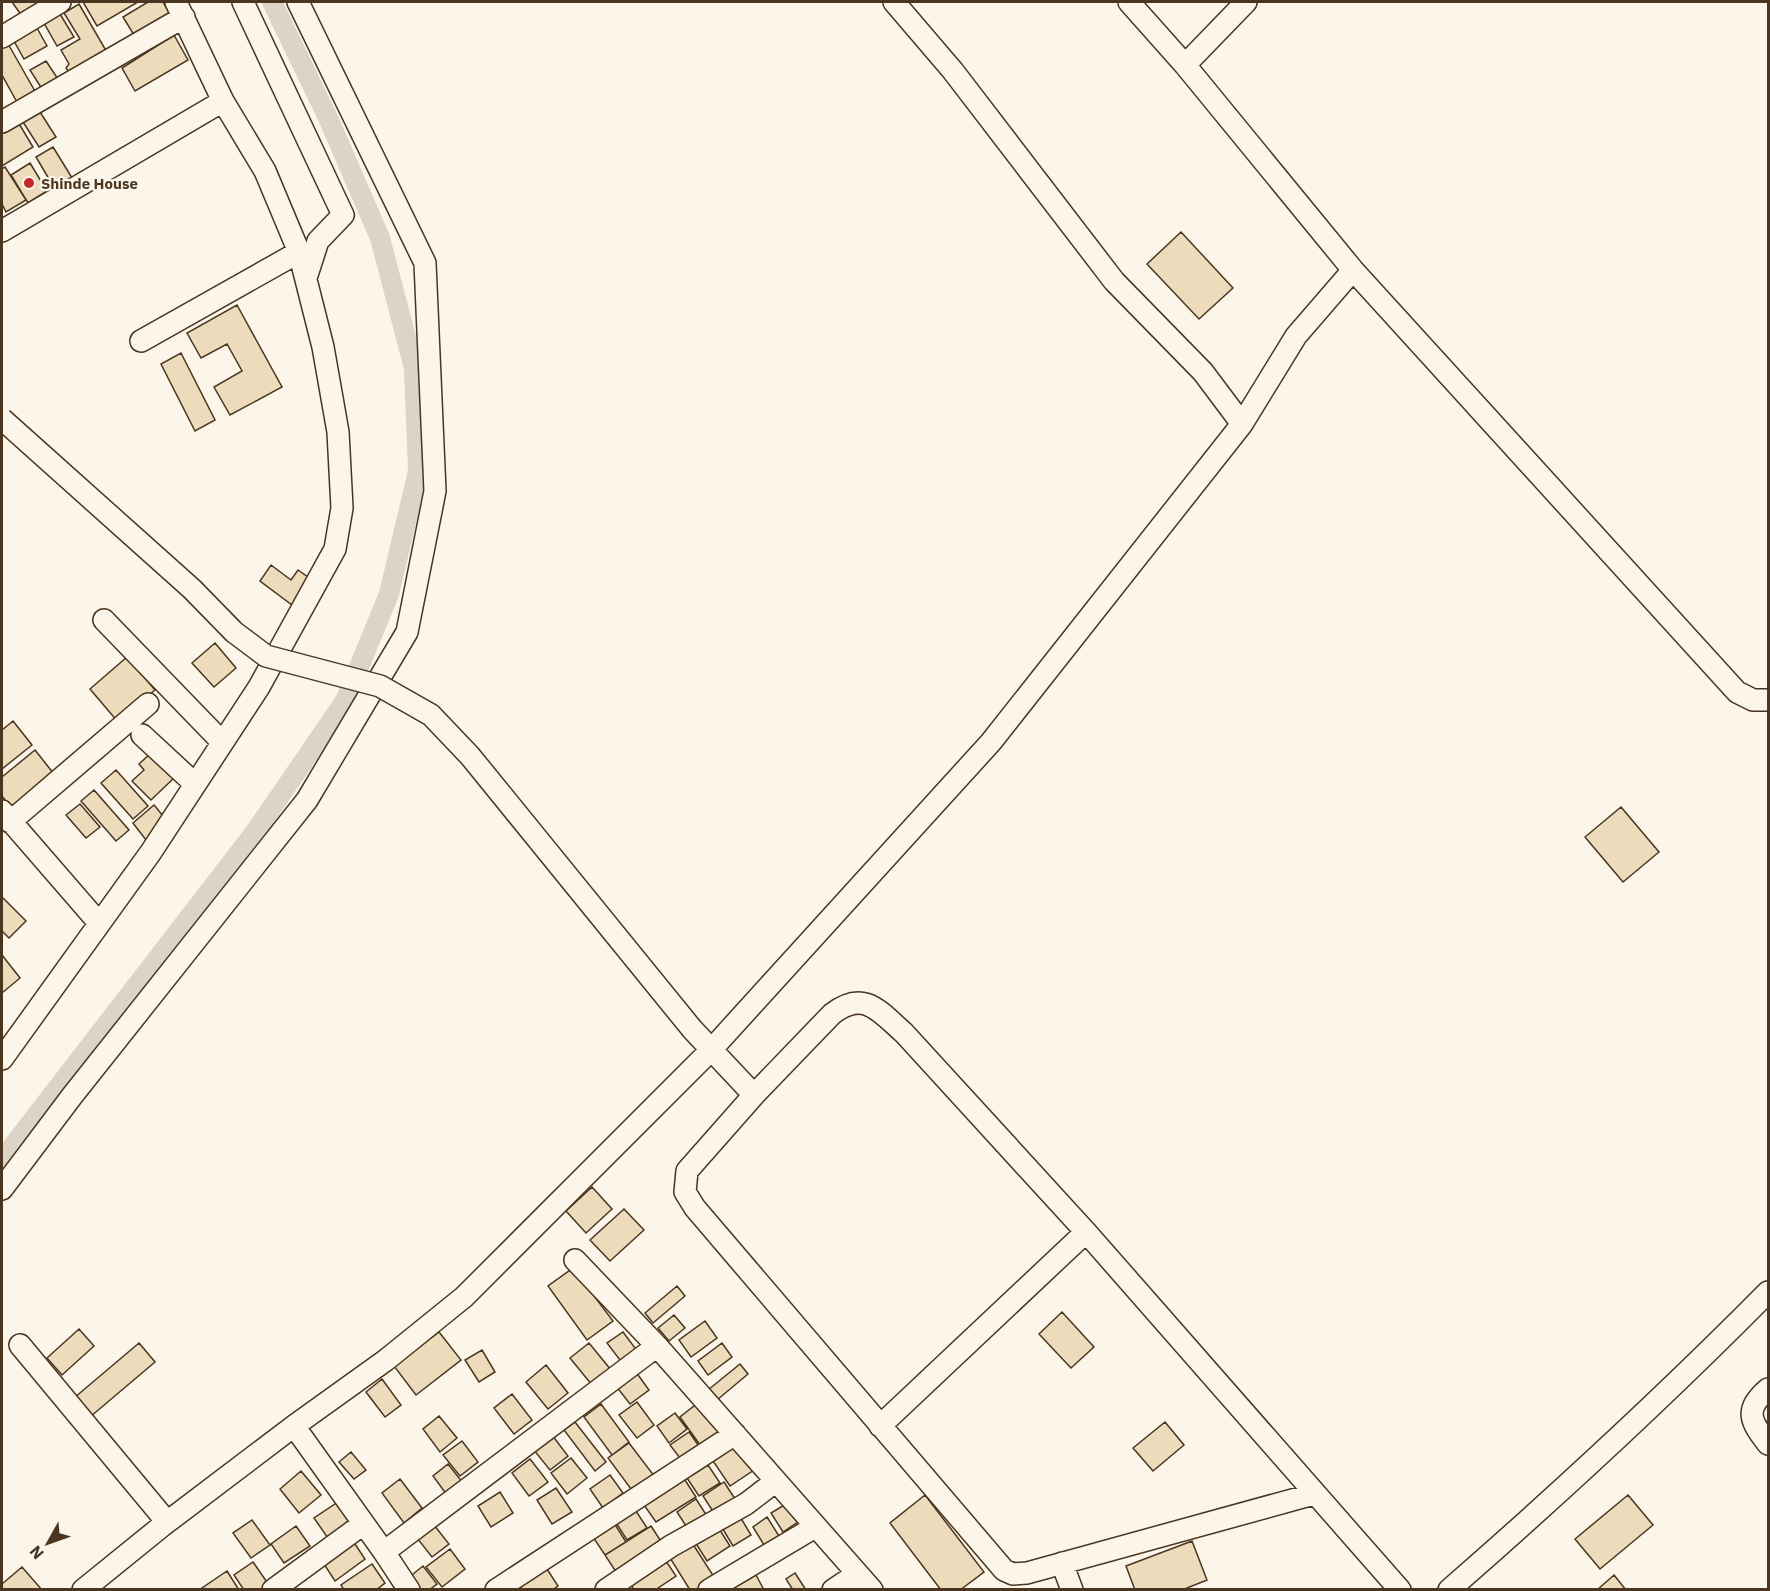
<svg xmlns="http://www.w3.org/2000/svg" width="1770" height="1591" font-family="'IBM Plex Sans',sans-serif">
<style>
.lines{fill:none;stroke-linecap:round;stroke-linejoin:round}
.canal{stroke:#dcd4c6;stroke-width:20}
.building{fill:#ecdcbc;stroke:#4a3520;stroke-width:1.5}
.minor-casing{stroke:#4a3520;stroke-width:24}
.minor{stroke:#fbf6e9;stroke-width:21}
.minor-bridge-casing{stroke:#4a3520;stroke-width:24;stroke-linecap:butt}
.minor-bridge{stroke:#fbf6e9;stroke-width:21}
.poi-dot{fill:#c62828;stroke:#fbf6e9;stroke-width:2}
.labels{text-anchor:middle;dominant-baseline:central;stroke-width:4.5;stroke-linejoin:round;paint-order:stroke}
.poi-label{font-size:15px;font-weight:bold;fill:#4a3520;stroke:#fbf6e9;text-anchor:start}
</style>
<rect width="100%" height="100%" fill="#fbf6e9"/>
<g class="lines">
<!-- canal -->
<path class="canal" d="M2,1160L255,832L345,701L389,594L418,471L414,368L380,238L329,120L272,2"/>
</g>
<!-- building -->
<path class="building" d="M12,2H37L39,5L22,16Z
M83,2H138L97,26Z
M148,2H163L173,19L137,40L123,17Z
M79,4L108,54L71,75L66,68L69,64L61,50L80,39L64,13Z
M60,14L74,37L57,46L44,23Z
M37,28L47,46L24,59L14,41Z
M174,35L188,60L135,91L122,68Z
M7,42L36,93L18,104L2,75V45Z
M46,61L58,79L42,89L30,70Z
M40,112L56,137L39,147L23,122Z
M18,122L33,147L2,166V132Z
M53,147L74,181L56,191L36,157Z
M30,163L47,191L28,203L11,175Z
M5,167L26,200L6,212L2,204V169Z
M1181,232L1233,288L1199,319L1147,264Z
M237,305L282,387L230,415L214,387L242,371L227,344L201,358L187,333Z
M181,353L215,420L195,431L161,364Z
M271,565L291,580L298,570L315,582L296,608L260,581Z
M215,643L236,668L214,687L192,663Z
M127,657L155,690L118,722L90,689Z
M13,721L32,745L2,769V730Z
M35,750L54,774L11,808L2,796V777Z
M153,751L176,776L151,800L132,781L144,770L139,764Z
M116,770L148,806L133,819L101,783Z
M94,790L129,830L116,841L81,801Z
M80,804L100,827L86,838L66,815Z
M154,805L168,822L146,840L133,823Z
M1621,807L1659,852L1623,882L1585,837Z
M2,897L26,921L9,938L2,931Z
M2,955L20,978L2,993Z
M592,1187L612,1209L586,1233L566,1211Z
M624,1209L644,1230L610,1261L590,1240Z
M573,1268L613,1321L587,1340L548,1286Z
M677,1286L685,1296L653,1323L645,1313Z
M1062,1312L1094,1347L1071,1368L1039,1334Z
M674,1315L685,1328L669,1341L658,1328Z
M705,1321L717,1338L691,1357L679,1340Z
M79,1329L94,1346L62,1375L47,1358Z
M439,1332L461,1360L416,1395L394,1366Z
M623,1332L638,1352L623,1364L607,1343Z
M139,1343L155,1362L90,1417L74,1398Z
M589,1343L611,1370L592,1385L570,1358Z
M722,1343L732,1357L708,1375L698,1361Z
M482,1350L495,1372L479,1382L465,1360Z
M740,1364L748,1374L717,1400L708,1390Z
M546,1365L568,1393L548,1409L526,1382Z
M636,1372L649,1390L630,1404L616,1386Z
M382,1379L401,1405L385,1417L366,1392Z
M512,1394L532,1420L514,1434L494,1408Z
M637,1402L654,1425L637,1438L619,1415Z
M699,1402L723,1434L703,1449L680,1417Z
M601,1404L629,1442L612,1455L584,1417Z
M675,1413L687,1429L669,1443L657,1426Z
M439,1416L457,1438L440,1452L423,1429Z
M575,1422L606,1462L595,1471L564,1430Z
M1165,1422L1184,1445L1153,1471L1133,1448Z
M689,1432L701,1449L683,1462L670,1445Z
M552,1435L568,1456L550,1470L533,1449Z
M462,1441L478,1462L460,1476L443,1455Z
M741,1442L757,1468L730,1486L713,1461Z
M629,1443L655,1477L634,1493L608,1458Z
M351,1452L366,1470L354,1479L339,1462Z
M571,1458L587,1478L567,1494L551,1473Z
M530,1459L548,1482L529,1496L512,1473Z
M448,1464L463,1483L447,1495L433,1476Z
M708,1465L720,1483L699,1496L687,1478Z
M301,1471L321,1495L299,1513L280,1489Z
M610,1475L623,1493L603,1508L590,1489Z
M683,1477L696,1497L656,1522L644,1505Z
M400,1479L422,1508L404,1523L382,1493Z
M724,1482L737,1502L716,1516L703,1496Z
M556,1488L572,1512L552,1524L537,1500Z
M500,1492L513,1513L491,1527L478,1506Z
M925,1495L984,1572L960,1590H941L890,1523Z
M1628,1495L1653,1525L1600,1569L1575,1539Z
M696,1499L707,1516L688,1529L677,1512Z
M338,1502L354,1525L330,1541L314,1518Z
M786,1504L798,1522L783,1532L771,1513Z
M634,1508L647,1528L627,1540L615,1521Z
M739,1515L751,1535L733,1546L721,1526Z
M767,1517L779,1536L764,1545L753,1527Z
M252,1520L270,1545L251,1558L233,1533Z
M614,1523L626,1542L605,1555L593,1537Z
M434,1525L449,1544L432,1557L417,1538Z
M296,1526L310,1546L284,1563L271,1544Z
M651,1526L664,1546L618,1575L605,1555Z
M718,1527L730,1546L707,1561L695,1542Z
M351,1538L365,1559L335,1581L322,1561Z
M689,1538L716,1580L701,1590H690L667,1553Z
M1192,1541L1207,1580L1182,1590H1135L1126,1566Z
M450,1549L465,1569L442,1587L426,1567Z
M662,1555L676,1576L655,1590H634L627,1578Z
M253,1562L269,1585L262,1590H244L234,1575Z
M372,1564L385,1583L376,1590H344L341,1585Z
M423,1566L437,1584L429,1590H416L407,1579Z
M545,1566L558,1586L552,1590H523L518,1583Z
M22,1567L42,1590H2V1584Z
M227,1571L239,1590H199Z
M795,1573L806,1590H793L786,1579Z
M756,1575L764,1590H736L735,1587Z
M1614,1575L1626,1590H1597Z"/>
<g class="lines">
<!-- minor casing -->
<g class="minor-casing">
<path id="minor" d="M243,2L343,215L318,241L306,278
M894,2L953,71L1114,281L1203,372L1242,424
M1129,2L1185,65L1353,270L1737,692L1753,700H1768
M2,37L60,2
M1185,65L1246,2
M2,122L184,17
M2,231L223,101
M141,341L299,252
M104,620L222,742
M142,735L195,784
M2,811L99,923
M10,822L148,704
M692,1029L754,1095
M2,1059L151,852L259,687L335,549L342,508L338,432L323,347L299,252L265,171L223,101L176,2
M2,1189L72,1096L307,800L407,632L435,491L425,263L298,2
M575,1260L657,1346L872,1590
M20,1345L167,1522
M1768,1389C1743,1410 1751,1422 1768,1444
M294,1426L384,1552L409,1590
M880,1426L1086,1232
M1314,1494L1027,1573L1013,1574L1004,1570L695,1208L685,1192L687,1171L754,1095L832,1014C864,989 879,1011 904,1033L1086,1232L1400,1590
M384,1552L657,1346
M1062,1563L1072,1590
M83,1590L162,1526L294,1426L386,1360L464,1297L711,1050L991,742L1242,424L1296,336L1353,270
M273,1590L363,1524
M496,1590L735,1434
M606,1590L671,1546L746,1504L776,1481
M709,1590L815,1527
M833,1590L857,1574
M1449,1590C1559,1494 1666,1395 1768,1292"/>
</g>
<!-- minor -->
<use href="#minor" class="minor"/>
<!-- minor-bridge casing -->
<g class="minor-bridge-casing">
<path id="minor-bridge" d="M2,419L192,589L234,632L266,656L380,686L431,715L470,756L692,1029"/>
</g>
<!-- minor-bridge -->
<use href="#minor-bridge" class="minor-bridge"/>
</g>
<!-- markers -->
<circle class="poi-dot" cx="29" cy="183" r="6"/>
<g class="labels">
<!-- poi labels -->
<g class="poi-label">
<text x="41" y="183">Shinde House</text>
</g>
</g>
<!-- border -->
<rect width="1770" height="1591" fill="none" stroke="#4a3520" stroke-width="6"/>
<!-- north arrow -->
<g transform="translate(48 1543) rotate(230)" stroke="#fbf6e9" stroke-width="4.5" paint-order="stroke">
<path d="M0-4.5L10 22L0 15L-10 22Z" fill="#4a3520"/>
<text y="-9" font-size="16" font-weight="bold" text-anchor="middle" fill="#4a3520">N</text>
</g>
</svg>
